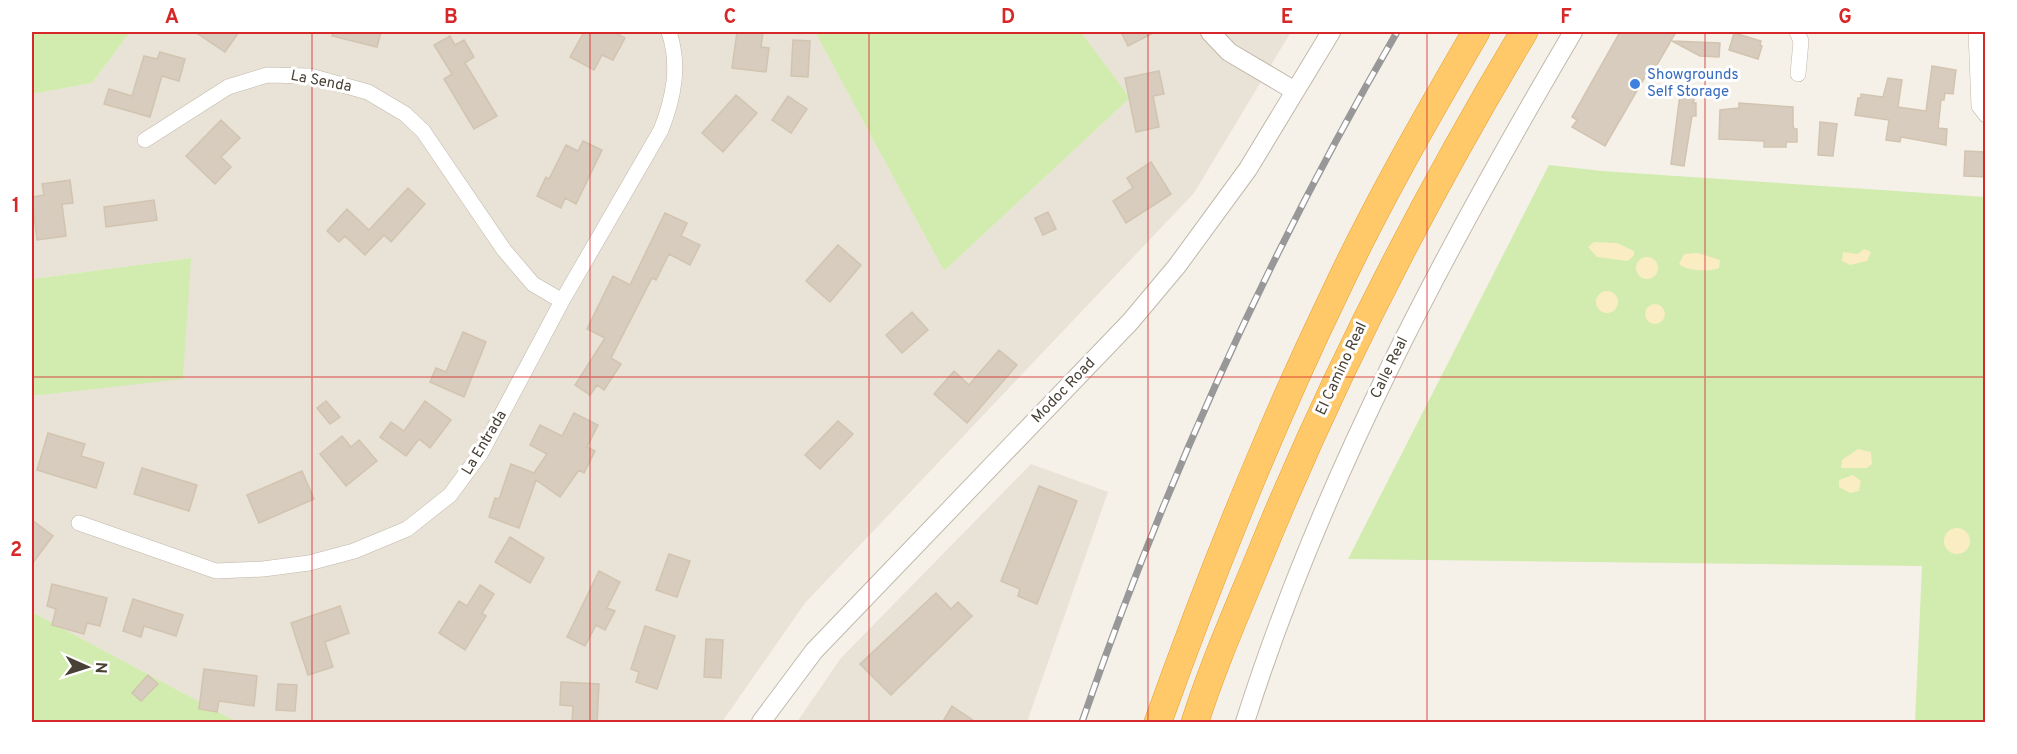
<svg xmlns="http://www.w3.org/2000/svg" width="2017" height="754" font-family="Overpass,sans-serif">
<style>
.residential{fill:#e9e2d6}
.green{fill:#d2ebaf}
.sand{fill:#faedc3}
.building{fill:#d7ccbd;stroke:#d2c4b0;stroke-width:1.5}
.lines{fill:none;stroke-linecap:round;stroke-linejoin:round}
.minor-casing{stroke:#c1b8aa;stroke-width:16}
.tertiary-casing{stroke:#c1b8aa;stroke-width:20}
.motorway-casing{stroke:#e49e33;stroke-width:28}
.minor{stroke:#fff;stroke-width:15}
.tertiary{stroke:#fff;stroke-width:18}
.motorway{stroke:#ffc969;stroke-width:27}
.rail-casing{stroke:#989898;stroke-width:7}
.rail{stroke:#fff;stroke-width:4.5;stroke-dasharray:14;stroke-linecap:butt}
.grid{fill:none;stroke:#d62828;stroke-width:1.5;stroke-opacity:0.55}
.shop-dot{fill:#3f7fe0;stroke:#fff;stroke-width:2}
.labels{text-anchor:middle;dominant-baseline:central;stroke-width:6;stroke-linejoin:round;paint-order:stroke}
.shop-label{font-size:15px;fill:#366cbe;stroke:#fff;text-anchor:start}
.street-label{font-size:15px;fill:#494136;stroke:#fff}
.neatline{fill:none;stroke:#d62828;stroke-width:2}
.grid-label{font-size:20px;text-anchor:middle;font-weight:bold;fill:#d62828}
</style>
<rect width="100%" height="100%" fill="#f5f1e8"/>
<!-- residential -->
<path class="residential" d="M130,32H815L944,271L1130,98L1081,32H1291L1194,193L805,603L722,722H237L32,612V396L183,378L190,258L32,279V94L92,83Z
M1031,464L1108,492L1027,722H797L841,658Z"/>
<!-- green -->
<path class="green" d="M32,32H130L92,83L32,94Z
M815,32H1081L1130,98L944,271Z
M1549,165L1602,171L1985,197V722H1915L1922,566L1348,559Z
M191,258L183,379L32,396V279Z
M32,612L237,722H32Z"/>
<!-- sand -->
<path class="sand" d="M1594,242L1617,243L1634,251V255L1628,261L1597,257L1588,247Z
M1864,249L1871,252L1867,261L1850,265L1842,261L1843,252L1858,254Z
M1698,253L1720,260L1719,268C1710,272 1686,271 1679,264L1684,254Z
M1636 268a11 11 0 1 1 22 0a11 11 0 1 1-22 0Z
M1596 302a11 11 0 1 1 22 0a11 11 0 1 1-22 0Z
M1645 314a10 10 0 1 1 20 0a10 10 0 1 1-20 0Z
M1858,449L1871,452L1872,464L1867,468H1841L1842,460Z
M1853,475L1861,481L1859,491L1850,493L1839,487V480Z
M1944 541a13 13 0 1 1 26 0a13 13 0 1 1-26 0Z"/>
<!-- building -->
<path class="building" d="M195,32H239L225,52Z
M333,32H381L377,47L332,36Z
M584,32H614L625,38L613,60L602,55L594,70L570,57Z
M737,32H763L761,47L769,48L766,72L732,68Z
M1121,32H1155L1128,46Z
M1620,32H1676L1650,77L1646,75L1605,146L1572,127L1577,120L1572,117Z
M1734,33L1761,41L1760,45L1762,46L1758,59L1729,50Z
M450,36L455,45L464,40L474,57L465,63L497,116L474,129L444,79L452,74L434,45Z
M793,40L810,41L808,77L791,76Z
M1672,41L1720,43L1719,57L1700,56Z
M160,52L185,59L179,81L162,76L150,117L104,104L109,89L132,96L144,56L157,59Z
M1932,66L1956,70L1953,94L1945,93L1944,100H1941L1938,128L1947,129L1946,145L1901,137L1900,142L1886,140L1889,120L1855,115L1858,98H1861V94L1883,97L1888,78L1902,80L1898,107L1926,111Z
M1159,71L1164,94L1153,96L1159,127L1136,132L1125,78Z
M1681,87L1697,92L1693,103H1696V116H1692L1684,166L1671,164Z
M736,95L757,113L723,152L702,133Z
M788,96L807,109L791,133L772,120Z
M1739,103L1793,107V125L1794,129H1797V142H1786V147H1764V141L1719,139L1720,110L1739,108Z
M221,120L240,138L221,157L231,167L215,184L186,156Z
M1820,122L1837,124L1833,156L1818,155Z
M583,141L602,150L576,204L565,198L561,208L537,196L546,177L549,179L566,145L578,151Z
M1965,151L1986,152V177L1964,176Z
M1151,162L1171,194L1126,223L1113,201L1133,188L1127,178Z
M70,180L73,203L62,204L66,236L37,240L32,197L44,195L42,184Z
M408,188L425,204L391,242L384,235L365,255L345,236L339,242L327,231L347,209L369,230Z
M154,200L157,220L106,227L104,207Z
M1048,212L1056,229L1043,235L1035,218Z
M665,213L687,223L681,236L700,245L690,265L669,254L656,280L652,278L611,358L621,364L604,390L597,385L590,395L575,385L605,338L587,329L613,276L630,285Z
M838,245L861,265L830,302L806,281Z
M912,312L928,330L902,353L886,335Z
M463,332L486,342L464,397L430,382L436,368L446,372Z
M999,350L1017,365L967,423L934,394L954,371L969,385Z
M326,401L340,417L330,424L317,408Z
M425,401L451,420L430,448L419,439L406,456L380,437L391,422L404,431Z
M574,413L598,425L587,447L595,451L584,473L579,470L560,497L536,480L519,528L489,517L495,498L499,499L511,464L534,473L547,454L530,445L540,425L562,436Z
M838,421L853,434L820,469L805,455Z
M48,433L85,444L81,456L104,463L96,488L37,470Z
M342,436L351,447L359,440L377,461L346,486L320,454Z
M142,468L197,485L189,511L134,494Z
M302,471L314,499L259,523L247,495Z
M1039,486L1077,501L1037,604L1018,596L1020,589L1001,581Z
M32,520L53,536L32,564Z
M510,537L544,558L530,583L495,562Z
M669,554L690,561L677,597L656,590Z
M599,571L620,582L607,608L615,611L605,630L596,625L585,646L567,637Z
M52,584L107,598L100,626L87,623L84,634L52,625L56,609L47,606Z
M480,585L494,594L482,613L486,616L465,650L439,633L459,601L467,606Z
M936,593L951,609L958,602L972,616L891,695L860,664Z
M133,599L183,615L176,636L144,626L141,637L123,631Z
M340,606L349,633L325,642L333,667L308,675L291,623Z
M645,626L675,636L657,689L636,682L639,672L631,669Z
M706,639L723,640L721,678L704,677Z
M204,669L257,676L254,706L219,701L217,712L199,709Z
M148,675L158,684L141,701L132,693Z
M561,682L599,684L597,723H572L573,706L560,705Z
M278,684L297,685L295,711L276,710Z
M952,706L977,723H942Z"/>
<g class="lines">
<!-- minor casing -->
<g class="minor-casing">
<path id="minor" d="M1797,32L1801,41L1798,74
M1976,32L1979,106L1986,115
M145,140L228,87L267,75L310,76L368,92L405,114L423,131L504,250L533,284L562,301
M79,523L216,571L263,569L309,563L354,551L407,529L450,495L481,453L562,301L661,130C674,97 680,65 669,32"/>
</g>
<!-- tertiary casing -->
<g class="tertiary-casing">
<path id="tertiary" d="M1210,32L1229,52L1295,91
M761,722L814,651L1130,322L1177,266L1248,169L1331,32
M1245,722C1322,479 1444,251 1573,32"/>
</g>
<!-- motorway casing -->
<g class="motorway-casing">
<path id="motorway" d="M1158,722C1210,577 1267,434 1334,295C1376,205 1426,118 1476,32
M1195,722C1213,665 1238,609 1261,553C1335,372 1424,199 1524,32"/>
</g>
<!-- minor -->
<use href="#minor" class="minor"/>
<!-- tertiary -->
<use href="#tertiary" class="tertiary"/>
<!-- motorway -->
<use href="#motorway" class="motorway"/>
<!-- rail casing -->
<g class="rail-casing">
<path id="rail" d="M1082,722C1165,482 1269,252 1397,32"/>
</g>
<!-- rail -->
<use href="#rail" class="rail"/>
</g>
<!-- grid -->
<path class="grid" d="M312,32V722M590,32V722M869,32V722M1148,32V722M1427,32V722M1705,32V722M32,377H1986"/>
<!-- markers -->
<circle class="shop-dot" cx="1635" cy="84" r="6"/>
<g class="labels">
<!-- shop labels -->
<g class="shop-label">
<text x="1647" y="75">Showgrounds<tspan x="1647" dy="17">Self Storage</tspan></text>
</g>
<!-- street labels -->
<g class="street-label">
<text transform="translate(321 82) rotate(11)">La Senda</text>
<text transform="translate(1390 368) rotate(-64)">Calle Real</text>
<text transform="translate(1342 369) rotate(-65)">El Camino Real</text>
<text transform="translate(1064 391) rotate(-46)">Modoc Road</text>
<text transform="translate(485 443) rotate(-59)">La Entrada</text>
</g>
</g>
<!-- border -->
<rect width="2017" height="754" fill="none" stroke="#ffffff" stroke-width="66"/>
<!-- north arrow -->
<g transform="translate(87 667) rotate(93)" stroke="#ffffff" stroke-width="4.5" paint-order="stroke">
<path d="M0-4.5L10 22L0 15L-10 22Z" fill="#494136"/>
<text y="-9" font-size="16" font-weight="bold" text-anchor="middle" fill="#494136">N</text>
</g>
<rect x="33" y="33" width="1951" height="688" class="neatline"/>
<g class="grid-label">
<text x="172" y="23">A</text>
<text x="451" y="23">B</text>
<text x="730" y="23">C</text>
<text x="1008" y="23">D</text>
<text x="1287" y="23">E</text>
<text x="1566" y="23">F</text>
<text x="1845" y="23">G</text>
<text x="16" y="212">1</text>
<text x="16" y="556">2</text>
</g>
</svg>
